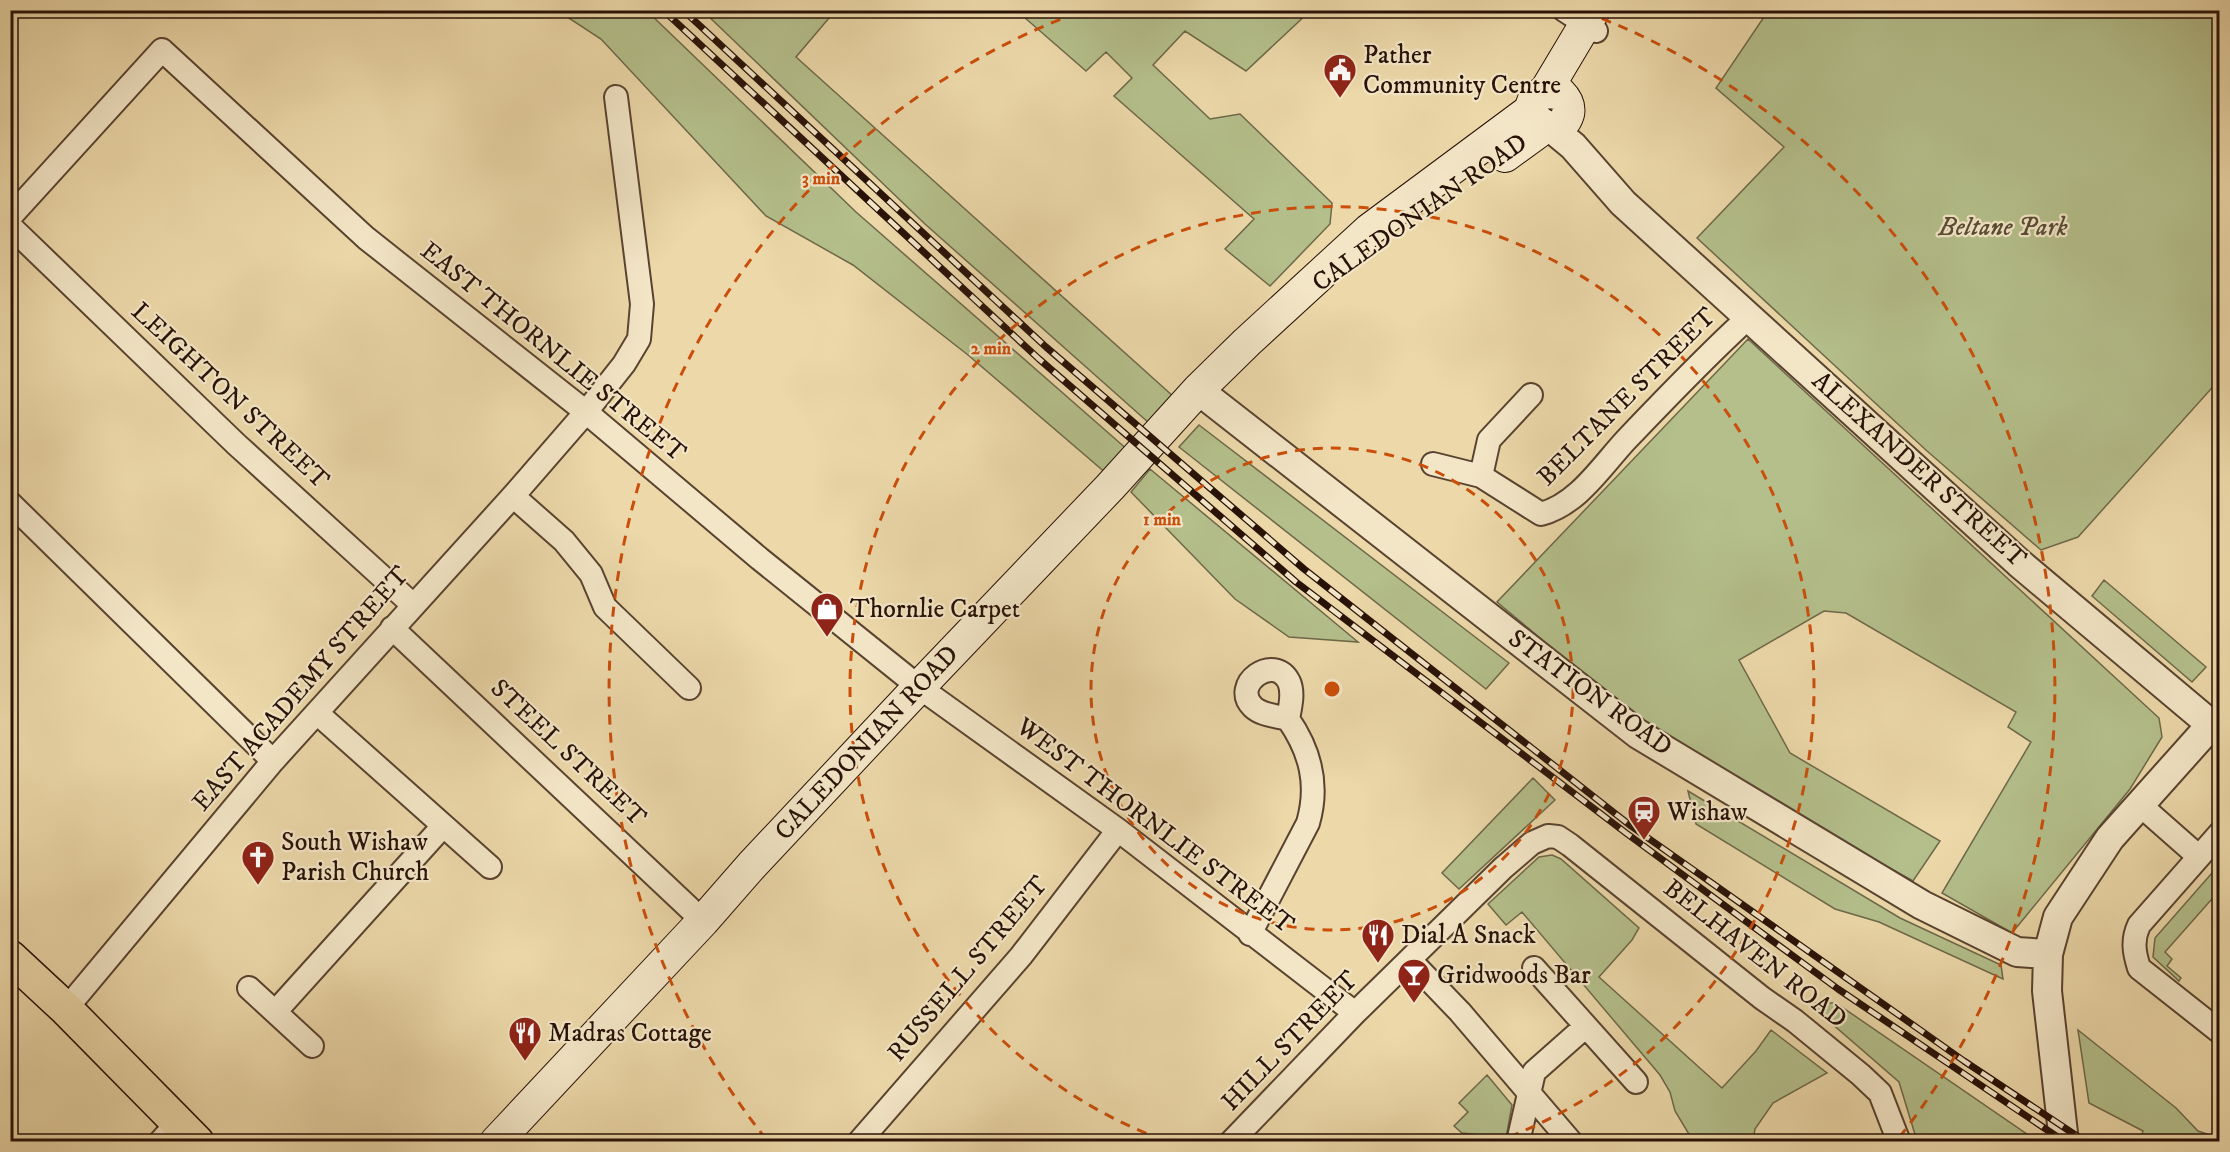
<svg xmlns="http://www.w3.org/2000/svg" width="2230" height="1152" font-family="'IM FELL DW Pica',serif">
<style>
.green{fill:#b4bf8b;stroke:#6e6849;stroke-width:1.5}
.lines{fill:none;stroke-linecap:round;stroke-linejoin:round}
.minor-casing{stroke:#594330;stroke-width:26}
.tertiary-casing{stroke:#594330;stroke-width:32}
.secondary-casing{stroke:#281107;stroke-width:34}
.primary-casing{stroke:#281107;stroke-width:36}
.minor{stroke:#f3e6c7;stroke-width:22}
.tertiary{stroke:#f3e6c7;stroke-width:28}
.secondary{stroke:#f3e6c7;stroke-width:32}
.primary{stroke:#ecd8a9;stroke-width:33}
.rail-casing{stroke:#281107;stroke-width:7}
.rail{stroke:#f3e6c7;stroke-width:4.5;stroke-dasharray:14;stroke-linecap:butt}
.ring{fill:none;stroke:#cb4e0b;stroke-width:3;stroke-dasharray:10 8}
.labels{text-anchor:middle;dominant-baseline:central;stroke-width:4.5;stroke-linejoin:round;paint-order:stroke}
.poi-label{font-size:26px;fill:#281107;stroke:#f3e6c7;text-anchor:start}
.street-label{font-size:26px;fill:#281107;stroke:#f3e6c7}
.park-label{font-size:26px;font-style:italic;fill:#594e35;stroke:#f3e6c7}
.centre{fill:#cb4e0b;stroke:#f3e6c7;stroke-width:3}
.ring-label{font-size:18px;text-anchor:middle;font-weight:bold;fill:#cb4e0b;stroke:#f3e6c7;stroke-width:4.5;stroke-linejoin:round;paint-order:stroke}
</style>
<rect width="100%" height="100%" fill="#ecd8a9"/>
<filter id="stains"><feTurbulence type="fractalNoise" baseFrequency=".00333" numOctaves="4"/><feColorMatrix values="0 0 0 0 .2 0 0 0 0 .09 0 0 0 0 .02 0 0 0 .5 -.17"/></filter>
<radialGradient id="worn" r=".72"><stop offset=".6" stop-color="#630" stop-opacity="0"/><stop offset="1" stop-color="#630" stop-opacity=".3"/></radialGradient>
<!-- green -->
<path class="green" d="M558,11H647L856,212L1129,451L1107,474L968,355L853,265L766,216L601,39Z
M703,11H835L796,57L1174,397L1149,423L925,224Z
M1017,11H1310L1246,71L1185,31L1153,65L1210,119L1240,114L1332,203L1330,224L1270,286L1225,249L1254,219L1114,96L1132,78L1106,52L1086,71Z
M1768,11H2219V380L2078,537L2041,550L1927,451L1697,238L1784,147L1716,88Z
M1748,339L2159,718L2162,737L2130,789L2012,933L1942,893L2031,742L2008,727L2016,712L1846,613L1824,611L1739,660L1790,753L1940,841L1913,881L1765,799L1645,726L1497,602Z
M1199,425L1509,663L1486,689L1179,447Z
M1150,469L1358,642L1289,637L1235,599L1131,492Z
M2104,580L2206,667L2192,682L2092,596Z
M1533,778L1555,800L1459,889L1442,873Z
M1688,791L1900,918L2001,965L2003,979L1879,922L1835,909L1696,824Z
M1552,855L1561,859L1639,928L1632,940L1599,977L1722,1088L1756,1051L1771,1030L1827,1073L1773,1103L1755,1129L1753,1141H1693L1675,1111L1670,1092L1660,1075L1522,912L1506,925L1488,904L1539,857Z
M2219,865V891L2165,952L2172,959L2167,966L2181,978L2179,981L2153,957L2155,938Z
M1808,1003H1836L2037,1141H1917L1899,1082Z
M2078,1030L2176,1108L2198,1131L2219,1138V1141H2140L2143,1131L2089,1103Z
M1487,1075L1512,1105L1506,1138L1462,1133L1454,1126L1468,1112L1459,1103Z"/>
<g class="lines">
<!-- minor casing -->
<g class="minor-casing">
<path id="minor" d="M1564,10L1596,31
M10,217L162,50L366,238L586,412L760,559L919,687L1118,830L1355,1013
M10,226L236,444L413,605
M1433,464L1481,476L1541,514C1578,504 1601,467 1626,440C1666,398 1707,355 1750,316
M1481,476L1489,440L1531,395
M513,496L564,541L591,574L605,607L689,688
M10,503L273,761
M392,628L703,921
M317,713L490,867
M2139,804L2198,856
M2220,833L2139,925C2132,940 2134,952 2139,968L2220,1032
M1250,934L1308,823C1319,785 1311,752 1288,719C1277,716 1261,715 1253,707C1230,685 1274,652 1289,682C1294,693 1290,708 1288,719
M1410,960L1460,1012L1571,1142
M1534,968L1636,1082
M249,988L312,1046
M66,1009L273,761L513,496L586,412L624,364L639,339L642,304L616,97
M276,1011L443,826
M160,1142L178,1122
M859,1142L1021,956L1118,830
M1231,1142L1355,1013L1503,868L1532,843L1548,836L1558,837L1570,845L1762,998L1795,1021L1861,1075L1880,1093L1899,1142
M1518,1142L1534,1072L1586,1026"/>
</g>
<!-- tertiary casing -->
<g class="tertiary-casing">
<path id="tertiary" d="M1550,127L1573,146L1623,203L2019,563L2220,732
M1198,390L1638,734L1922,905L2017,952L2048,954
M2064,1142L2047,991L2048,954L2058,917L2110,838L2211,725"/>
</g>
<!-- secondary casing -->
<g class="secondary-casing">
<path id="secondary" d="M1545,92L1560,93C1566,99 1570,105 1568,114C1558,148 1508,109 1545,92L1594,10
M1505,156L1545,127
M496,1142L703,921L752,865L919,687L1110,487L1198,390L1247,342L1369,230L1532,109"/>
</g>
<!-- primary casing -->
<g class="primary-casing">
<path id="primary" d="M10,957L66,1009L197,1142"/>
</g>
<!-- minor -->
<use href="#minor" class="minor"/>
<!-- tertiary -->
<use href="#tertiary" class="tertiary"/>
<!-- secondary -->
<use href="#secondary" class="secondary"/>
<!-- primary -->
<use href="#primary" class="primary"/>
<!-- rail casing -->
<g class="rail-casing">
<path id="rail" d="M663,10L1039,359L1296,582L1626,833L1838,989L2065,1142
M683,10L1046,347L1304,569L1631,826L1964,1061L2086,1142"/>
</g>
<!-- rail -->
<use href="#rail" class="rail"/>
</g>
<!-- distance rings -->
<g class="ring">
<circle cx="1332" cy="689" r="241"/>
<path d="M1163 1140A482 482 0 1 1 1501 1140"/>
<path d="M766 1139A723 723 0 0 1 1079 12M1585 12A723 723 0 0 1 1898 1139"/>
</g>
<!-- icons -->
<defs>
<g id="civic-pin" transform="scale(1.725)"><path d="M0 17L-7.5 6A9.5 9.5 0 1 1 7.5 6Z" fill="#8f2418" stroke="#f3e6c7"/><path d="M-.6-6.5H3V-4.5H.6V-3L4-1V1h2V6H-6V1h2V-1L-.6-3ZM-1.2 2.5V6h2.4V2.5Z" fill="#fff"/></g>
<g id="shop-pin" transform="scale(1.725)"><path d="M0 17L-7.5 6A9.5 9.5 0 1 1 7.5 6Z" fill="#8f2418" stroke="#f3e6c7"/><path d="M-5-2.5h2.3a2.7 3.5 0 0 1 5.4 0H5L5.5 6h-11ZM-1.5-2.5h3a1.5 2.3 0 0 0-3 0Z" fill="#fff"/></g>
<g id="station-pin" transform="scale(1.725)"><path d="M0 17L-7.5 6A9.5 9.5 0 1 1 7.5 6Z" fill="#8f2418" stroke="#f3e6c7"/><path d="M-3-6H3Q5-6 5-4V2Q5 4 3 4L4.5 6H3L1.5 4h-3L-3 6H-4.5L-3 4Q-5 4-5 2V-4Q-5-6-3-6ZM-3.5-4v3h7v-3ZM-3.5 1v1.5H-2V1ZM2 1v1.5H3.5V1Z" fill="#fff"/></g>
<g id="church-pin" transform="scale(1.725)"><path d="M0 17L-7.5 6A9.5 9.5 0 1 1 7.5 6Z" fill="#8f2418" stroke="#f3e6c7"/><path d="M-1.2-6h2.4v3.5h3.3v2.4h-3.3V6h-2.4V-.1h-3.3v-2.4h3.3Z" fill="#fff"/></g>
<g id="restaurant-pin" transform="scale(1.725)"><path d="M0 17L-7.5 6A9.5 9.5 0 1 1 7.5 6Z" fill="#8f2418" stroke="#f3e6c7"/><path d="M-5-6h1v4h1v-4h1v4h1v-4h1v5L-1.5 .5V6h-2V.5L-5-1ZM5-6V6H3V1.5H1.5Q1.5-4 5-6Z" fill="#fff"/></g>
<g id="bar-pin" transform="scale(1.725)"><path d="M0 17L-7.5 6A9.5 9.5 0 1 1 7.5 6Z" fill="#8f2418" stroke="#f3e6c7"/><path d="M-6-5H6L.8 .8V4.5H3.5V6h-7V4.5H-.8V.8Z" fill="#fff"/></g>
</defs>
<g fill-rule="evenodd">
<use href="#civic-pin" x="1340" y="70"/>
<use href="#shop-pin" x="827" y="609"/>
<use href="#station-pin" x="1644" y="812"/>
<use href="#church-pin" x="258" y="857"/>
<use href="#restaurant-pin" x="1378" y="935"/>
<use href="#bar-pin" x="1414" y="975"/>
<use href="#restaurant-pin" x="525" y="1033"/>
</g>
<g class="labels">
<!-- poi labels -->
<g class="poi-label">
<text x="1363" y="55">Pather<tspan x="1363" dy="30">Community Centre</tspan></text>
<text x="850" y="609">Thornlie Carpet</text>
<text x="1667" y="812">Wishaw</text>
<text x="281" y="842">South Wishaw<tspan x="281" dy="30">Parish Church</tspan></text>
<text x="1401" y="935">Dial A Snack</text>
<text x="1437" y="975">Gridwoods Bar</text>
<text x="548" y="1033">Madras Cottage</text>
</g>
<!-- street labels -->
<g class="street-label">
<text transform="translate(1420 213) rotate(-35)">CALEDONIAN ROAD</text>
<text transform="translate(553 352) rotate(39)">EAST THORNLIE STREET</text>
<text transform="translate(230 396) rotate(43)">LEIGHTON STREET</text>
<text transform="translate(1627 397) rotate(-45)">BELTANE STREET</text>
<text transform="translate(1919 470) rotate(42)">ALEXANDER STREET</text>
<text transform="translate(301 689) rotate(-49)">EAST ACADEMY STREET</text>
<text transform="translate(1590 693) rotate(36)">STATION ROAD</text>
<text transform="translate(867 743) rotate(-47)">CALEDONIAN ROAD</text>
<text transform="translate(568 753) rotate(43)">STEEL STREET</text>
<text transform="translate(1155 826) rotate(37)">WEST THORNLIE STREET</text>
<text transform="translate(1755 954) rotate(38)">BELHAVEN ROAD</text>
<text transform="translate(968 969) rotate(-50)">RUSSELL STREET</text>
<text transform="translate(1290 1041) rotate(-46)">HILL STREET</text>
</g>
<!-- park labels -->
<g class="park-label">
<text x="2003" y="227">Beltane Park</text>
</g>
</g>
<circle cx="1332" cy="689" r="9" class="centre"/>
<g class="ring-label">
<text x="821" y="184">3 min</text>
<text x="991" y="354">2 min</text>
<text x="1162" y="525">1 min</text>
</g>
<!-- margin -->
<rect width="2230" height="1152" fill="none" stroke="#ecd8a9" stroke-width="36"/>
<rect x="12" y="12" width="2206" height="1128" fill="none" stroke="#281107" stroke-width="3"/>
<rect x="18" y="18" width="2194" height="1116" fill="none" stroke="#281107" stroke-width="1.5"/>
<rect width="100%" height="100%" filter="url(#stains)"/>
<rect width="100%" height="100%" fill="url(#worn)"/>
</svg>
